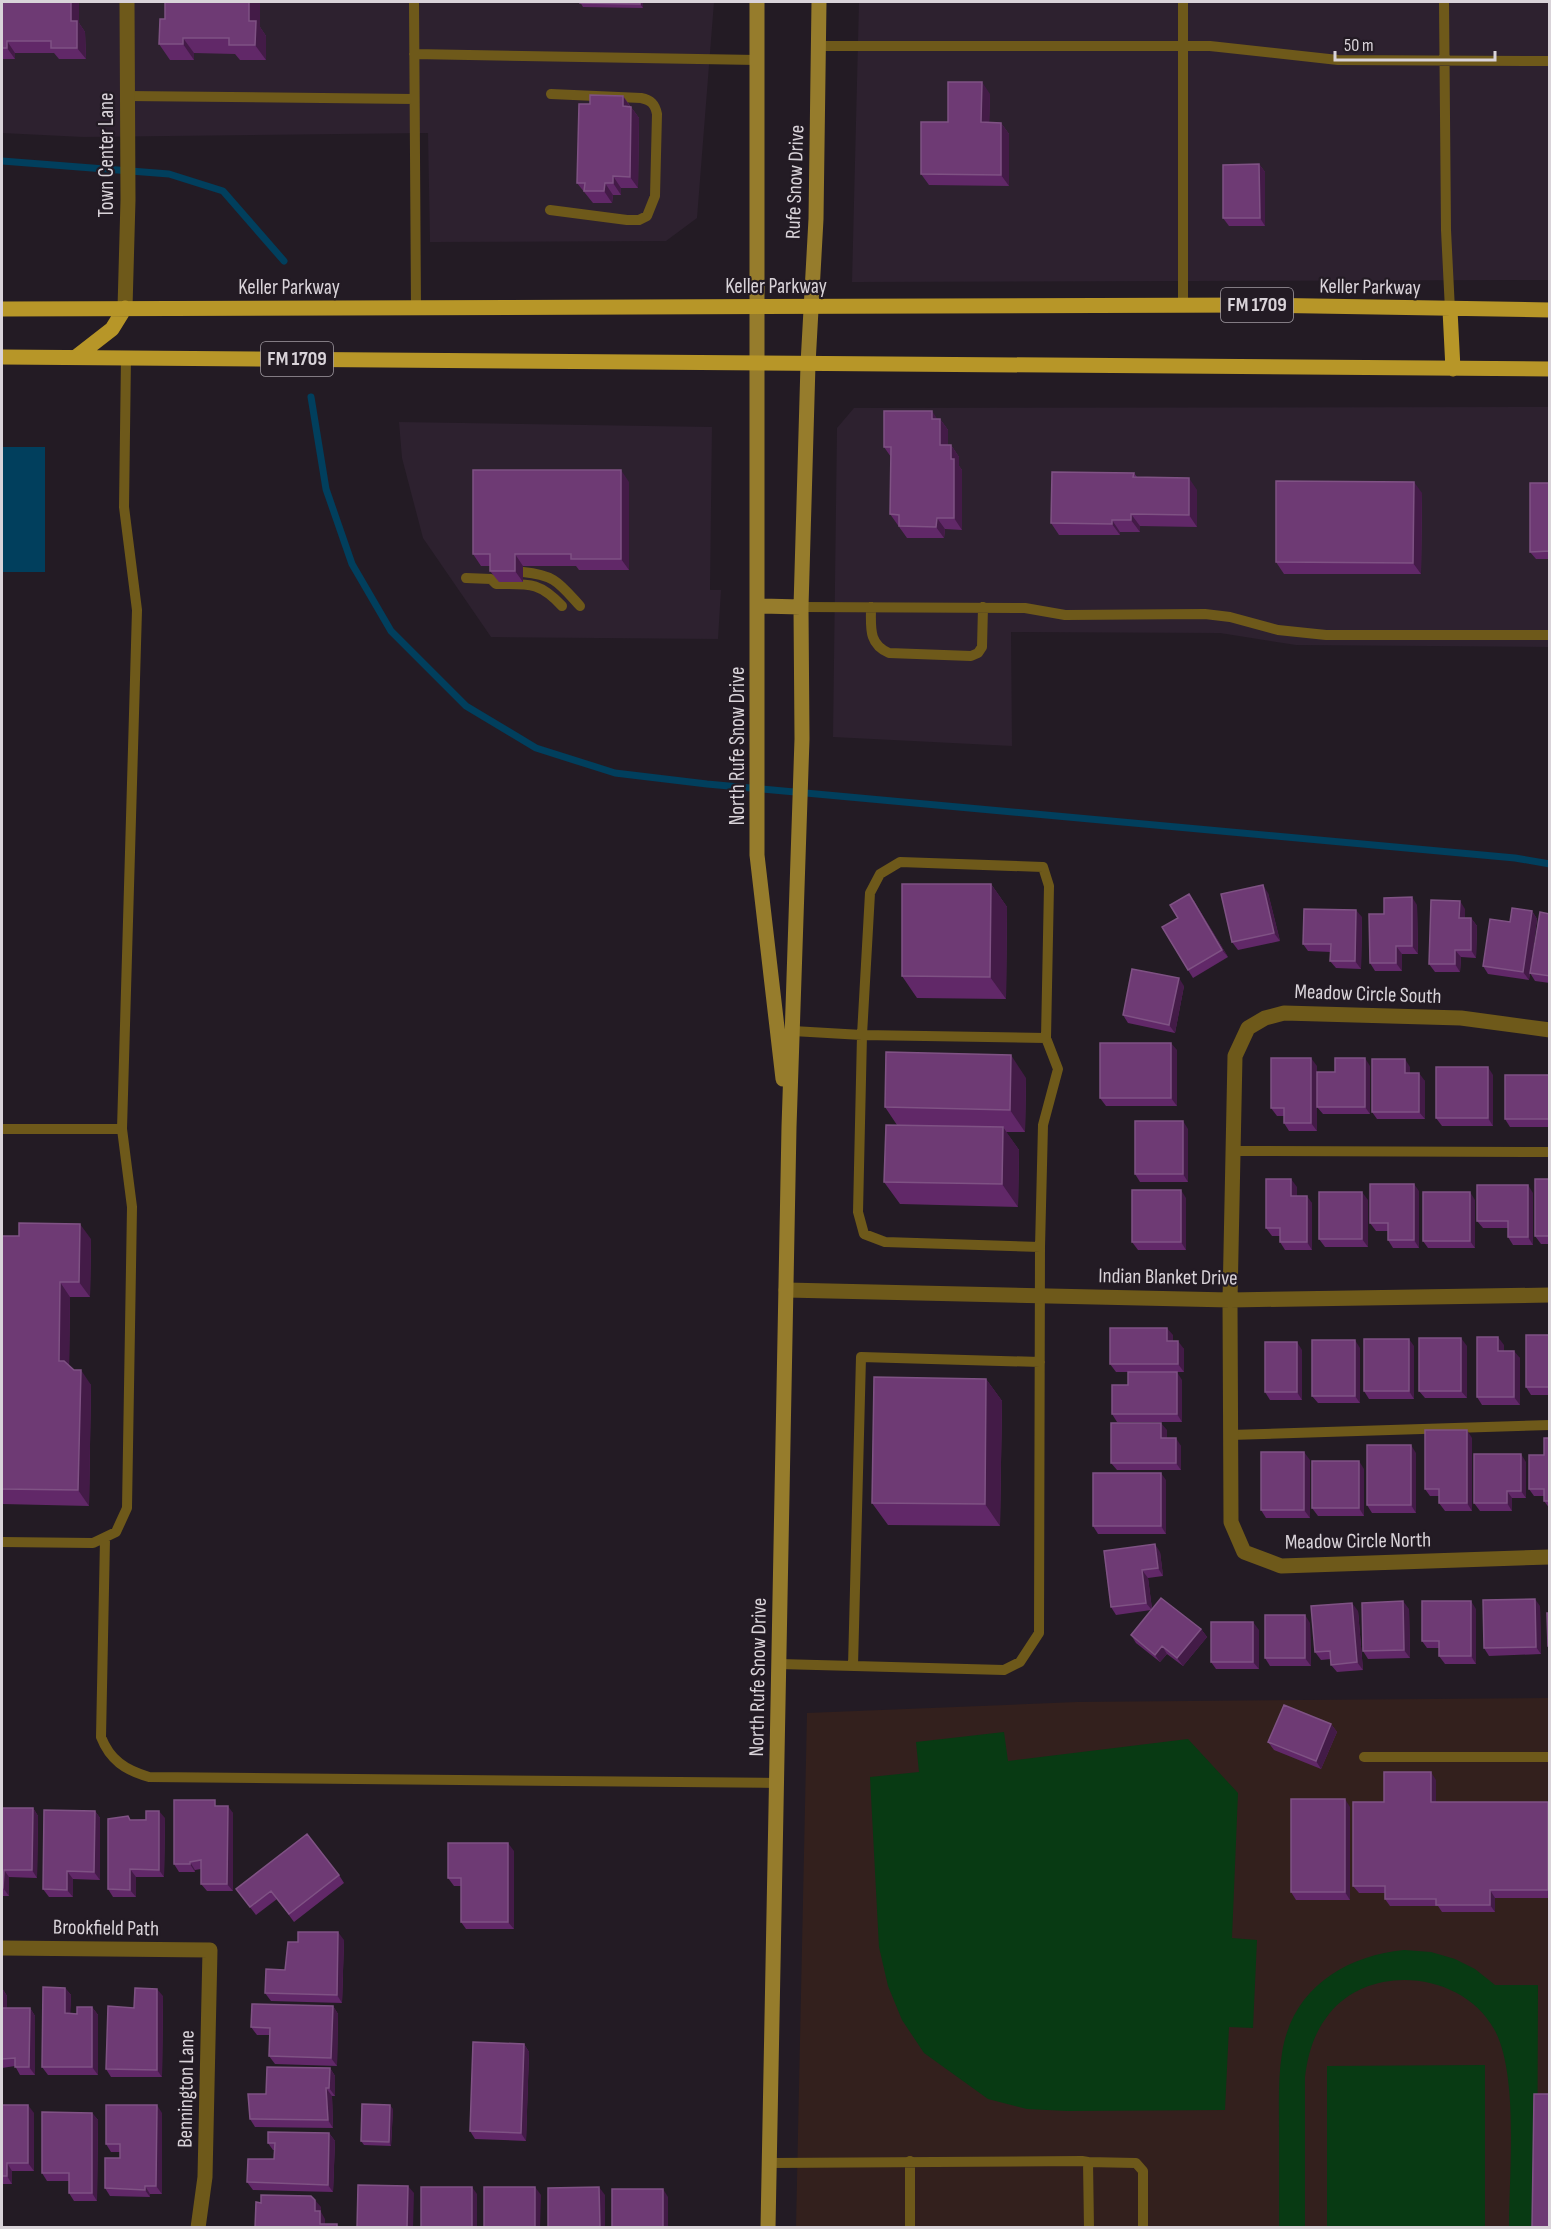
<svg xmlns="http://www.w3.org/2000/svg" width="1551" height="2229" font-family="'Sofia Sans Condensed',sans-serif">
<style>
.built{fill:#2d212f}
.education{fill:#33201d}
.green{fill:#083a13}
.water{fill:#013f5d}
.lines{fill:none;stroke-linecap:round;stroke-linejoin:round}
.stream{stroke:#013f5d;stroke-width:7}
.lane{stroke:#6e591a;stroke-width:10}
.street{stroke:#6e591a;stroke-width:15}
.secondary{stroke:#967c2c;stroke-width:15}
.primary{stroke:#b79628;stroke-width:15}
.wall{fill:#612868}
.shaded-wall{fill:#431b47}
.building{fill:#6e3a74;stroke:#7f5284;stroke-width:1.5}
.labels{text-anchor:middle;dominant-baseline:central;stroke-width:4.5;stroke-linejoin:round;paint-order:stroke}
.shield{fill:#231b24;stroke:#a29ca3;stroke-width:1.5}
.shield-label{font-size:20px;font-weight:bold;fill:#d9d3d9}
.street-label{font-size:21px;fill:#d9d3d9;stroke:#231b24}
</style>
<rect width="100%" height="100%" fill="#231b24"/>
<!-- built -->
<path class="built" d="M2,2H714L697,218L666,241L430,242L428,133L83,137L2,133Z
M859,2H1549V280L852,282Z
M1549,407V647L1296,645L1220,633L1011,632L1012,746L833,737L837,428L854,408Z
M399,422L712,427L710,590H721L718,639L491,637L423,538L402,458Z"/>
<!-- education -->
<path class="education" d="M1549,1698V2227L796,2228L807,1713L1077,1702Z"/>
<!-- green -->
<path class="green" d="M1004,1732L1008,1761L1188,1739L1238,1793L1232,1938L1257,1940L1253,2028L1229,2027L1225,2110L1067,2111L1027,2109L988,2099L924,2053L902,2020L888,1986L879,1947L870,1777L919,1772L916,1742Z
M1404,1950L1431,1952L1455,1959L1475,1969L1495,1985H1538L1537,2227H1509C1509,2175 1519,2073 1494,2029C1462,1972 1371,1962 1329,2014C1314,2033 1308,2053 1305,2077V2227L1279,2228C1279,2194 1279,2160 1279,2127C1279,2102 1278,2078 1282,2053C1292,1989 1344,1956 1404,1950Z
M1485,2065V2227H1327V2066Z"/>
<!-- water -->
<path class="water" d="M2,447H45V572H2Z"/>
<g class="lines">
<!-- stream -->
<path class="stream" d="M2,161L169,174L223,191L284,261
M311,397L326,489L352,564L391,631L466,706L536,748L615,773L707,784L1515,858L1550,864"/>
<!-- lane -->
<path class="lane" d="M414,2L416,308
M1183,2V306
M1444,2L1446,230L1450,310
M818,46H1210L1338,60L1550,61
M414,54L757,60
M127,96L414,99
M550,210L627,220H639L647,216L655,196L657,114C655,104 651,100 641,98L551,94
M523,572C555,575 559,583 580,606
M466,578L491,579L496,584C528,584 539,581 562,606
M801,607L1025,608L1065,615L1205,614L1230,617L1278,630L1326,635H1550
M871,607C871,627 868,644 889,653L971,656L978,653L982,647L983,607
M793,1031L862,1035L858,1212L864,1234L885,1242L1040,1247
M2,1129H122L137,610L124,507L126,357
M1233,1151L1550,1152
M1230,1435L1550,1425
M105,1539L101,1737C110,1760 125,1770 149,1777L778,1783
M2,1542L93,1543L116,1532L127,1508L132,1207L122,1129
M779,1664L1004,1670L1020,1662L1039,1633L1040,1247L1043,1125L1058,1069L1046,1038L1049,886L1043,867L900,862L880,874L870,893L862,1035L1046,1038
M853,1666L861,1357L1040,1362
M1364,1757H1550
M910,2161V2228
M1088,2162L1136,2163L1143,2171V2228
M769,2163L1082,2161L1088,2162L1089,2228"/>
<!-- street -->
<path class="street" d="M125,308L128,200L127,2
M1550,1030L1461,1018L1284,1013L1265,1018L1248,1028L1235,1056L1230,1300L1231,1522L1244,1552L1281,1566L1550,1557
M786,1290L1230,1300L1550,1295
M2,1948L210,1950L205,2177L198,2228"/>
<!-- secondary -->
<path class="secondary" d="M757,2V855L783,1079
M758,606L801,607
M768,2228L789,1127L802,739L801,607L808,364L816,219L819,2"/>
<!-- primary -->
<path class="primary" d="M2,309L1258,305L1550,310
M1450,310L1453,369
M2,357L1550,369
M76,357L112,329L125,308"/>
</g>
<!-- wall -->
<path class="wall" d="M2,2L79,23L85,32L86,59H59L54,53H15V59H2Z
M165,2H260V27L266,36V60H240L235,54L194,53V60H170L159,44L165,19Z
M578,2H643V8L583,7L580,2Z
M990,94L989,122L1001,123L1009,134V186L929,185L921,174L948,122Z
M623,96L639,118L638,188H621V195H613L612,203H593L577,183L590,104Z
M1259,164L1265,172V226H1229L1223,218Z
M938,419H940L948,430V445H951L959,457V466L962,470V530L945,529L944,538H907L890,514L891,457L884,447Z
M1134,473L1137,477L1197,490V527L1140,526V532H1120V535H1059L1051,523Z
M629,482V570H579L576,566H523V582H499L490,571V566H481L473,554Z
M1550,483V559H1536L1530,552Z
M1422,493L1421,574H1284L1276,562Z
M991,884L1007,907L1006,999L917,998L902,976Z
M1268,893L1280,941L1238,950L1232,942Z
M1194,901L1228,957L1193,978L1188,970L1178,918Z
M1417,905L1418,954H1402V971H1375L1370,963L1384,914Z
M1465,909V918H1471L1477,926L1476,958L1461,957L1460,972H1435L1429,964Z
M1532,911L1537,919L1529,980L1488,974L1483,966Z
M1550,914V983L1535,981L1530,973Z
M1362,917L1361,969L1336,968L1330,961L1331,952L1308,951L1303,944Z
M1184,986L1175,1033L1128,1023L1123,1015Z
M1177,1050V1106H1106L1100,1098Z
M1317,1066V1131H1289L1284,1123V1116H1277L1271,1108Z
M1370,1066V1114H1323L1317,1107L1335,1072Z
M1410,1067V1073L1425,1081V1119H1377L1372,1112Z
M1493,1075V1126H1442L1436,1118Z
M1550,1075V1127H1510L1505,1119Z
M1026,1078L1025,1132H1006L1019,1150L1018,1207L900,1204L884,1182L897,1125L885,1107Z
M1188,1129V1182H1140L1135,1174Z
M1550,1179V1244H1541L1535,1236Z
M1297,1187V1196L1312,1203V1250H1285L1280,1242V1236H1272L1266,1228Z
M1419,1191V1248H1393L1388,1240V1231H1376L1370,1223Z
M1533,1193V1245H1513L1508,1237V1228H1483L1477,1221Z
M1186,1198V1250H1138L1132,1242Z
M1368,1200V1247H1325L1319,1239Z
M1475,1200V1248H1428L1423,1241Z
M2,1236L91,1239L90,1297H70L69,1366L91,1385L89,1506L2,1504Z
M1173,1335V1341L1184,1349V1372H1116L1110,1364Z
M1550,1335V1395H1531L1526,1387Z
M1504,1345V1351L1520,1358V1405H1482L1477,1397Z
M1414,1346V1399H1369L1364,1391Z
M1467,1346V1398H1425L1419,1391Z
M1360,1348V1403H1318L1312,1396Z
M1302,1350V1400H1270L1265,1392Z
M986,1379L1002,1401L1000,1526L888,1525L872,1503Z
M1182,1380V1422H1117L1112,1414L1128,1385Z
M1167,1430V1438L1181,1446V1470H1117L1111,1463Z
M1472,1438V1511H1445L1439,1503V1496H1430L1425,1489Z
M1550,1438V1509L1544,1501V1496H1534L1529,1489L1544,1455Z
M1416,1453V1513H1372L1367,1505Z
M1310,1460V1518H1266L1261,1510Z
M1526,1462V1498H1512V1511H1480L1474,1503Z
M1364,1469V1516H1318L1312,1508Z
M1166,1480V1534H1098L1093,1526Z
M1104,1551L1160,1552L1163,1576L1148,1578L1152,1609L1201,1629L1207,1637L1183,1666L1167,1654L1160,1662L1136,1643L1131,1635L1151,1610L1116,1615L1111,1607Z
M1540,1606L1541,1654L1489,1656L1484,1648Z
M1409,1609L1410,1658L1368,1659L1363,1651Z
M1476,1609V1664H1445L1439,1656V1648H1427L1422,1641Z
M1358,1611L1363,1670L1337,1672L1331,1665V1659L1321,1660L1315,1652Z
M1310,1623L1311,1666H1270L1265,1658Z
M1259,1630V1669H1216L1211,1662Z
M1331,1724L1337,1732L1321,1769L1274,1750L1268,1742Z
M1436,1780V1802H1548L1550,1804V1898H1495V1912H1442L1438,1906H1390L1385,1899V1893H1359L1353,1886L1384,1802Z
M219,1806L233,1813V1891H207L201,1884V1869L195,1870V1872H179L174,1864Z
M1350,1807V1900H1296L1291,1892Z
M2,1808H33L38,1816L37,1878L9,1877V1896H2Z
M95,1811L100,1818V1880L73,1879V1897H49L43,1889Z
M165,1818L164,1877H136V1897H113L108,1889L131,1820Z
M514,1851V1929H466L461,1922V1886H454L448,1878Z
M339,1875L344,1883L294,1922L277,1899L256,1915L236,1889Z
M344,1940L342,2003L271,2001L265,1993L285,1970L298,1942Z
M2,1988L7,1996V2008H30L35,2016V2075H20L15,2066L2,2068Z
M65,1988L71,1995L70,2013L77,2014L92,2007L98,2015V2075H48L42,2067Z
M163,1996L162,2077H111L106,2069L134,2008Z
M333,2006L338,2014L337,2066L275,2064L269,2056L270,2035H257L251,2027Z
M524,2044L529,2052L526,2141L475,2139L470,2131Z
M330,2068L335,2076V2096H332L333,2128L255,2127L250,2119L266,2094Z
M2,2105L34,2113V2171H12V2184H2Z
M393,2109L391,2146L364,2145L361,2141Z
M92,2113L98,2120L97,2201H74L69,2193V2181H47L42,2173Z
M162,2113V2194H150V2197L110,2196L105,2188L120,2158V2152H111L106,2144Z
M329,2133L335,2141L333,2192L253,2190L247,2182L274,2159L275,2150H273L268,2143Z"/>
<!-- shaded-wall -->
<path class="shaded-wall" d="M71,2H79V23L85,32L86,59L77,48L71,21Z
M249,2H260V27L266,36V60L255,45L249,21Z
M640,2H643V8L640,4Z
M183,38L194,53V60L183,44Z
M7,41L15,53V59L7,48Z
M982,82L990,94L989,134L981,122Z
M623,96L631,108L623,106Z
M631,107L639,118L638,188L630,177Z
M1001,123L1009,134V186L1001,175Z
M1259,164L1265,172V226L1260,218Z
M613,176L621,188V195L613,183Z
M605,183L613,195L612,203L604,191Z
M932,411L940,423V419L948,430V457L940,445L932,419Z
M951,445L959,457V466L962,470V530L954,518Z
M621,470L629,482V570L621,559Z
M1189,478L1197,490V527L1189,515Z
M1414,482L1422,493L1421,574L1413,563Z
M1131,514L1140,526V532L1131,520Z
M937,518L945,529L944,538L936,527Z
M1112,520L1120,532V535L1112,524Z
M515,554L523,566V582L515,571Z
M991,884L1007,907L1006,999L990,977Z
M1263,885L1268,893L1280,941L1274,933Z
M1189,894L1194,901L1228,957L1222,950Z
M1412,897L1417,905L1418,954L1412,946Z
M1460,901L1465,909V925L1459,918Z
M1356,910L1362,917L1361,969L1355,961Z
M1532,911L1537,919L1529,980L1523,972Z
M1471,918L1477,926L1476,958L1471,950Z
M1396,946L1402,954V971L1396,963Z
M1455,950L1461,957L1460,972L1455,964Z
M1179,978L1184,986L1175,1033L1169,1025Z
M1171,1043L1177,1050V1106L1171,1098Z
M1011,1055L1026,1078L1025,1132L1010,1110Z
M1311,1058L1317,1066V1131L1311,1123Z
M1365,1058L1370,1066V1114L1365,1107Z
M1405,1059L1410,1067V1081L1405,1073Z
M1488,1067L1493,1075V1126L1488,1118Z
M1419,1073L1425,1081V1119L1419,1112Z
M1183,1121L1188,1129V1182L1183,1174Z
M1003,1127L1019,1150L1018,1207L1002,1184Z
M1291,1179L1297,1187V1203L1291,1196Z
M1414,1184L1419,1191V1248L1414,1240Z
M1528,1185L1533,1193V1245L1528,1237Z
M1181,1190L1186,1198V1250L1181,1242Z
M1362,1192L1368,1200V1247L1362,1239Z
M1470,1192L1475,1200V1248L1470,1241Z
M1307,1196L1312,1203V1250L1307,1242Z
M80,1224L91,1239L90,1297L79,1282Z
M60,1282L70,1297L69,1376L59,1361Z
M1167,1328L1173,1335V1349L1167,1341Z
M1498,1337L1504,1345V1358L1498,1351Z
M1461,1338L1467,1346V1398L1461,1391Z
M1409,1339L1414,1346V1399L1409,1391Z
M1355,1340L1360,1348V1403L1355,1396Z
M1178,1341L1184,1349V1372L1178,1364Z
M1297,1342L1302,1350V1400L1297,1392Z
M1514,1351L1520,1358V1405L1514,1397Z
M81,1370L91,1385L89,1506L78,1490Z
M1177,1372L1182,1380V1422L1177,1414Z
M986,1379L1002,1401L1000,1526L985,1504Z
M1161,1423L1167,1430V1446L1161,1438Z
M1467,1430L1472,1438V1511L1467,1503Z
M1176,1438L1181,1446V1470L1176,1463Z
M1411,1445L1416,1453V1513L1411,1505Z
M1304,1452L1310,1460V1518L1304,1510Z
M1521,1454L1526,1462V1498L1521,1491Z
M1359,1461L1364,1469V1516L1359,1508Z
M1161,1473L1166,1480V1534L1161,1526Z
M1507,1491L1512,1498V1511L1507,1503Z
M1155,1544L1160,1552L1163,1576L1158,1568Z
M1142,1570L1148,1578L1152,1610L1146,1603Z
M1535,1599L1540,1606L1541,1654L1536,1647Z
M1403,1601L1409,1609L1410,1658L1404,1650Z
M1471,1601L1476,1609V1664L1471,1656Z
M1352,1603L1358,1611L1363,1670L1357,1662Z
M1305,1615L1310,1623L1311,1666L1305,1658Z
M1253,1622L1259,1630V1669L1253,1662Z
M1201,1629L1207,1637L1183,1666L1177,1658Z
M1162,1646L1167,1654L1160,1662L1155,1655Z
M1331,1724L1337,1732L1321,1769L1316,1761Z
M1431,1772L1436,1780V1810L1431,1802Z
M1345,1799L1350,1807V1900L1345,1892Z
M1548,1802L1550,1804V1892L1548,1890Z
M228,1806L233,1813V1891L227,1884Z
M33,1808L38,1816L37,1878L32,1870Z
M95,1811L100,1818V1880L94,1872Z
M159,1811L165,1818L164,1877L159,1870Z
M508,1843L514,1851V1929L508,1922Z
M190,1862L195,1870V1872L190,1864Z
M130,1869L136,1877V1897L130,1890Z
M4,1870L9,1877V1896L3,1888Z
M67,1871L73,1879V1897L67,1890Z
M1490,1890L1495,1898V1912L1490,1905Z
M338,1932L344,1940L342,2003L337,1995Z
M2,1988L7,1996V2016L2,2008Z
M65,1988L71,1995L70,2021L65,2013Z
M157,1989L163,1996L162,2077L157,2070Z
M333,2006L338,2014L337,2066L331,2058Z
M92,2007L98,2015V2075L92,2067Z
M30,2008L35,2016V2075L29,2067Z
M524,2044L529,2052L526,2141L521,2133Z
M330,2068L335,2076V2096L329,2088Z
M326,2088L332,2096L333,2128L328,2120Z
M28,2105L34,2113V2171L28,2163Z
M157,2105L162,2113V2194L156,2186Z
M390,2105L393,2109L391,2146L389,2142Z
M92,2113L98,2120L97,2201L92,2193Z
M329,2133L335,2141L333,2192L328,2185Z
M7,2163L12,2171V2184L7,2176Z
M145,2186L150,2194V2197L145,2190Z
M408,2186L414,2193L413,2228H407Z
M472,2187L477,2194V2228H472Z
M535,2187L541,2195L540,2228H535Z
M599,2187L605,2195V2228H600Z
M663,2189L668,2197V2228H663Z
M315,2200L321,2207V2212L325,2219V2228L320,2224L315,2211Z"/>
<!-- building -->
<path class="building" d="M2,2H71V21H77V48H51V41H7V48H2Z
M165,2H249V21H256L255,45H229V38H183V44H159L160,19H165Z
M580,2H640V4L580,3Z
M948,82H982L981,122L1001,123V175L921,174V122H948Z
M590,95L623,96V106L631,107L630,177L613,176V183H605L604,191H584L585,183H577L579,104H590Z
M1259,164L1260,218H1223V165Z
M884,411H932V419H940V445H951V459H954V518H937L936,527L899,526V515L890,514L891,447H884Z
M473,470H621V559H571V554H515V571H490V554H473Z
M1052,472L1134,473L1133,477L1189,478V515L1131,514V520H1112V524L1051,523Z
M1276,481L1414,482L1413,563L1276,562Z
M1530,483H1550V551L1530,552Z
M902,884H991L990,977L902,976Z
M1263,885L1274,933L1232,942L1221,894Z
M1189,894L1222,950L1188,970L1162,927L1178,918L1170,905Z
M1412,897V946H1396V963H1370L1369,914H1384V898Z
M1431,900L1460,901L1459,918H1471V950H1455V964H1429Z
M1512,908L1532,911L1523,972L1483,966L1490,919L1510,922Z
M1304,909L1356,910L1355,961H1330L1331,944H1303Z
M1540,912L1550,914V976L1530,973Z
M1132,969L1179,978L1169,1025L1123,1015Z
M1100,1043H1171V1098H1100Z
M886,1052L1011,1055L1010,1110L885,1107Z
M1271,1058H1311V1123H1284V1108H1271Z
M1335,1058H1365V1107H1317V1072H1335Z
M1372,1059H1405V1073H1419V1112H1372Z
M1436,1067H1488V1118H1436Z
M1505,1075H1550V1119H1505Z
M1135,1121H1183V1174H1135Z
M886,1125L1003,1127L1002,1184L884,1182Z
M1266,1179H1291V1196H1307V1242H1280V1228H1266Z
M1535,1179H1550V1236H1535Z
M1370,1184H1414V1240H1388V1223H1370Z
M1477,1185H1528V1237H1508V1221H1477Z
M1132,1190H1181V1242H1132Z
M1319,1192H1362V1239H1319Z
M1423,1192H1470V1241H1423Z
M19,1223L80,1224L79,1282H60L59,1361H64L74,1370H81L78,1490L2,1489V1236H19Z
M1110,1328H1167V1341H1178V1364H1110Z
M1526,1335H1550V1387H1526Z
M1477,1337H1498V1351H1514V1397H1477Z
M1419,1338H1461V1391H1419Z
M1364,1339H1409V1391H1364Z
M1312,1340H1355V1396H1312Z
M1265,1342H1297V1392H1265Z
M1128,1372H1177V1414H1112V1385H1128Z
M874,1377L986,1379L985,1504L872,1503Z
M1111,1423H1161V1438H1176V1463H1111Z
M1425,1430H1467V1503H1439V1489H1425Z
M1544,1438H1550V1501H1544V1489H1529V1455H1544Z
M1367,1445H1411V1505H1367Z
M1261,1452H1304V1510H1261Z
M1474,1454H1521V1491H1507V1503H1474Z
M1312,1461H1359V1508H1312Z
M1093,1473H1161V1526H1093Z
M1155,1544L1158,1568L1142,1570L1146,1603L1111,1607L1104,1551Z
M1161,1598L1201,1629L1177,1658L1162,1646L1155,1655L1131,1635Z
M1535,1599L1536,1647L1484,1648L1483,1600Z
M1403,1601L1404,1650L1363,1651L1362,1603Z
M1422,1601H1471V1656H1439V1641H1422Z
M1352,1603L1357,1662L1331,1665L1330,1651L1315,1652L1311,1606Z
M1547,1613H1550V1646H1548Z
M1265,1615H1305V1658H1265Z
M1211,1622H1253V1662H1211Z
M1284,1705L1331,1724L1316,1761L1268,1742Z
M1384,1772H1431V1802H1548V1890H1490V1905H1436V1899H1385V1886H1353V1802H1384Z
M1291,1799H1345V1892H1291Z
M174,1800H215V1806H228L227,1884H201V1860L190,1862V1864H174Z
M2,1808H33L32,1870H4L3,1888H2Z
M44,1810L95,1811L94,1872L67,1871V1890L43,1889Z
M146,1811H159V1870L130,1869V1890L108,1889V1819L128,1816L130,1820H146Z
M307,1834L339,1875L289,1914L271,1891L250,1907L236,1889Z
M448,1843H508V1922H461V1878H448Z
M298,1932H338L337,1995L265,1993L266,1969L285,1970L288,1942H298Z
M43,1987L65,1988V2013L77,2014V2007H92V2067H42Z
M135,1988L157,1989V2070L106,2069L108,2006L134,2008Z
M252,2004L333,2006L331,2058L269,2056L270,2028L251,2027Z
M2,2008H30L29,2067H15V2058L2,2059Z
M473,2042L524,2044L521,2133L470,2131Z
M267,2067L330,2068L329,2088H326L328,2120L250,2119L248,2094H266Z
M1534,2094H1550V2228H1532Z
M362,2104L390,2105L389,2142L361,2141Z
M2,2105H28V2163H7V2176H2Z
M106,2105H157L156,2186H145V2190L105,2188V2158H120V2144H106Z
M42,2112L92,2113V2193H69V2173H42Z
M268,2132L329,2133L328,2185L247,2182L248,2159H274L275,2143H268Z
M358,2185L408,2186L407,2228H357Z
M421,2187H472V2228H421Z
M484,2187H535V2228H484Z
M599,2187L600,2228H548V2188Z
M612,2189H663V2228H612Z
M261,2195L311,2196L315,2200V2211H320V2224H337V2228H255L256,2202L261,2203Z"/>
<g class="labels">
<!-- shield labels -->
<g class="shield">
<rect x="1221" y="288" width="72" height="34" rx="4.5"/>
<rect x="261" y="342" width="72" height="34" rx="4.5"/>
</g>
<g class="shield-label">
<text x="1257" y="305">FM 1709</text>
<text x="297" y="359">FM 1709</text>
</g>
<!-- street labels -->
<g class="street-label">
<text transform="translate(106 155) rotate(-90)">Town Center Lane</text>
<text transform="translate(795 182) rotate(-88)">Rufe Snow Drive</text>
<text x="776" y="286">Keller Parkway</text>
<text x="289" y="287">Keller Parkway</text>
<text transform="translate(1370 287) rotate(1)">Keller Parkway</text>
<text transform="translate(737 746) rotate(-90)">North Rufe Snow Drive</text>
<text transform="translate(1368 994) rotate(2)">Meadow Circle South</text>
<text transform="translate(1168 1277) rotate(1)">Indian Blanket Drive</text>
<text transform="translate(1358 1541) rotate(-1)">Meadow Circle North</text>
<text transform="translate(758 1677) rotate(-89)">North Rufe Snow Drive</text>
<text transform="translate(106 1928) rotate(1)">Brookfield Path</text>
<text transform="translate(186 2089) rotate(-89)">Bennington Lane</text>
</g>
</g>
<!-- border -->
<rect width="1551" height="2229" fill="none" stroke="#d9d3d9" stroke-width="6"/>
<!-- scale -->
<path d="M1335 51v9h160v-9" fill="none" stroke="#d9d3d9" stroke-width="3"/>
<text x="1344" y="51" font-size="18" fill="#d9d3d9" stroke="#231b24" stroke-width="4.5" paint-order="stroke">50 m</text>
</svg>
